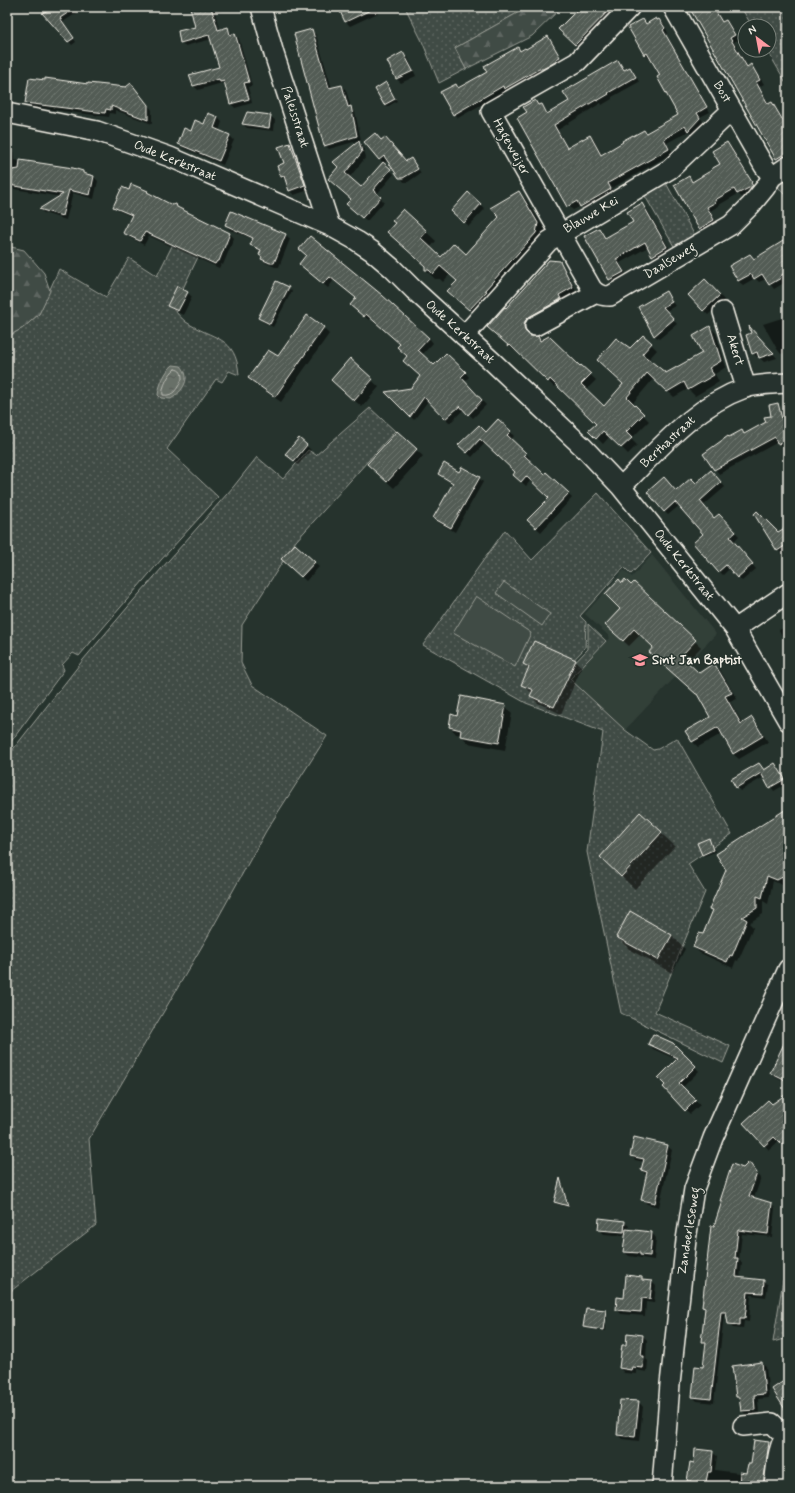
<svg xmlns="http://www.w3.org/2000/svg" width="795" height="1493" font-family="Mynerve,sans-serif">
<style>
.built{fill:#333f39}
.grass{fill:url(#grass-dots);stroke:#9a9e96}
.forest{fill:url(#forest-firs);stroke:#9a9e96}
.park{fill:#414b45;stroke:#9a9e96}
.water{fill:url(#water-ripples);stroke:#9fa39b}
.shadow{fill:#0007}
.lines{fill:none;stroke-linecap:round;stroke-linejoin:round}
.shore{stroke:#bcbdb5;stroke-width:1}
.building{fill:url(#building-hatch);stroke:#f4f1e8}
.minor-casing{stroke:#f4f1e8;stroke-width:22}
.minor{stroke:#26332d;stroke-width:19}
.labels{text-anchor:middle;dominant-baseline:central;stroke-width:3;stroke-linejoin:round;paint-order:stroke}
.street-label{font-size:13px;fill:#f4f1e8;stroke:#26332d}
.poi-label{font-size:13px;font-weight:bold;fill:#f4f1e8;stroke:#26332d;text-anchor:start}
</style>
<defs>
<pattern id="grass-dots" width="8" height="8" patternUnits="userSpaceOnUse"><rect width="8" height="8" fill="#414b45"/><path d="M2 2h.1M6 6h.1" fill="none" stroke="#5d6560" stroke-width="1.8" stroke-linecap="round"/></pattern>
<pattern id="forest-firs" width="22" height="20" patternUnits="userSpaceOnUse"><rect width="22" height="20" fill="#414b45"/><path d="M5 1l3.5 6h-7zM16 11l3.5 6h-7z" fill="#5d6560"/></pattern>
<pattern id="water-ripples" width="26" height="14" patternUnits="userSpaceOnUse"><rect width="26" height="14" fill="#676f68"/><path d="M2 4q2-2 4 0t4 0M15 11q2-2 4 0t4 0" fill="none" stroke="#565a55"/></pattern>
<pattern id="building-hatch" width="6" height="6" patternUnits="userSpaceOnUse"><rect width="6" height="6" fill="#525c55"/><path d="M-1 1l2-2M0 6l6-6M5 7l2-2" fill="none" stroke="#6c746d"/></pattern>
</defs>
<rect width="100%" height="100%" fill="#26332d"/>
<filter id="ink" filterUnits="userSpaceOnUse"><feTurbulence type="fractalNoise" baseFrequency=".025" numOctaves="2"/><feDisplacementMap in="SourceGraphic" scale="8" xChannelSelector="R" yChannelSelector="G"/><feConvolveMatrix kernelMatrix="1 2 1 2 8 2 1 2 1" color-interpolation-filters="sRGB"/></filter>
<g filter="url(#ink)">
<!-- built -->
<path class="built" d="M652,555L716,634L625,730L570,679L610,637L585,614L624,570L632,577Z"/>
<!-- grass -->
<path class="grass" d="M405,7H528L455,48L466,69L439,83L422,41Z
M744,7H788V86L767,50H769V26H752L742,9Z
M788,171V199L774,182Z
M666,183L695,236L675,248L645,196Z
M187,216L213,226L173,309C177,313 181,318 186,322C213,340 236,335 239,375L229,371L222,382L216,379L167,449L218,497L161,560L79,656L73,653L62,665L64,670L7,747V337L23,328L39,314L59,269L106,297L129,258L157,276Z
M370,408L395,431L296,541L242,625L241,663L252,685L327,736L266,831L208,936L89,1139L96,1225L7,1294V757L83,660L133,601L234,486L257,457L283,479L308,450L316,455Z
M598,493L651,553L631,574L624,567L580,616L586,622L585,648L562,672L564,674L588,649V624L606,641L570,679L625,730L653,750L658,749L677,738L732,834L688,864L705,892L655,1012L730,1046L723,1063L621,1013L587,852L603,732L526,703L423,645L505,530L532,560Z
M783,1280L788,1281V1338L773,1342Z"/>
<!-- forest -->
<path class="forest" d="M528,7H562L532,36L466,69L455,48Z
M7,246L24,250L44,273L50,291L39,314L23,328L7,337Z"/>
<!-- park -->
<path class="park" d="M504,582L550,614L542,626L496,593Z
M476,596L531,633L515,667L453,633Z"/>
<!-- water -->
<path class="water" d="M173,365L181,366C192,378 183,391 171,399L161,398L158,395C159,385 165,371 173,365Z"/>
<!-- shadow -->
<path class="shadow" d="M57,7H86L63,22L76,42L72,45L44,14Z
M191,7H221L222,11L215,13L220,31L228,29L233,35L235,34L239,39L252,86L248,87L252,103L235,108L231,104L226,86L222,83L198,90L194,86L191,76L220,68L212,39L185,46L181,42L196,27Z
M290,7H308L309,9L295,13Z
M339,7H375L378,13L350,26L346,22Z
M580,7H621L580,49L560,29Z
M690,7H714L723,23L726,21L730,25L738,40L734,42L748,67L751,65L755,70L764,84L759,87L770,105L772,103L776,108L788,127V159L781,163L777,158Z
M643,20L648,25L659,20L664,24L668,33L666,34L710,112L700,117L704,123L693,135L689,131L667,143L673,153L612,188L615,194L586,210L581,206L573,210L568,206L528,113L535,101L540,106L541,105L548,114L570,102L618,61L625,70L629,68L634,72L639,82L612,97V99L602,105L601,103L558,130L568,149L589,136L594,140L602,155L634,137L647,134L679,115L651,58L649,59L645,54Z
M312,31L316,35L332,89L342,86L346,90L351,108L355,112L361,140L329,149L325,145Z
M548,37L552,42L563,62L510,92L507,90L458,118L454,114L456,85L459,89Z
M403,54L408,58L416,76L401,83L397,79L388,61Z
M386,84L397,101L387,107L385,105Z
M131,85L152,110V124L115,110V114L110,113L109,117L31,107L26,103L127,88Z
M209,114L218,118L222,122L219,131L229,135L234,140L223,165L183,148L179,144L192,132L205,125Z
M270,116L275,120L274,131L247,128L243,124Z
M379,138L407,162L411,159L421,173L408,182H404L388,160L383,164L394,174L377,194L384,202L367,221L352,208V199L333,183L359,143L363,147L366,157L349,178L361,188L383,163L365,143Z
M7,141L13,147L14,160L73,169L94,177L98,181L94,199L73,193L66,220L44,213L40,210L61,197L14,189L10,184L13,166L7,167Z
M727,143L732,148L755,187L756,190L743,198L738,194L719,205V206L710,211L718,225L704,232L700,228L689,177L694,182L721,164Z
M290,144L294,148L309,190L294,195L289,190L286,181L282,177L278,166L285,164Z
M129,191H147L150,195L230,234L234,238L223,265L221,264L219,268L149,236L144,245L129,237L125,233L133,217L119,211L115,207Z
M519,192L528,202L547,233L479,319L449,291L458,281L450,274L443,282L440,279H435L426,270V266L396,223L403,210L436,241L430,248L441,258L466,256L500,217Z
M468,193L485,209L469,226L457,215Z
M642,204L647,209L671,251L657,259L648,247L620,263L627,276L614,284L610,280L585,237L598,229L606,239L634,222Z
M232,212L286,235L290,239L279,267H275L266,263L262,259L260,255L261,252L256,249L251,245L254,239L230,230L226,225Z
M788,235V278L783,281L784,283L774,289L766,279L759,282L755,278L743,285L738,281L730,266L750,255L755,260L784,241L782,239Z
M307,255L429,338L433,343L422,355L434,366L465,372L469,377L464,382L486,405L473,418L464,409L450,423L428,401L414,420L387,393L411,389L421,376L401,344L371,318L369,320L355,309L357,298L334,280L328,288L305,268Z
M559,262L565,269L578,294L530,333L531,337H538L580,368L581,366L596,380L586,390L604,407L625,385L630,349L643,336L657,350L648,360L665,374L703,353L710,327L716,333L726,367L715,374L719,382L695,396L688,389L674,397L654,378L632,404L649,421L631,439L637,445L628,454L610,436L603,444L590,431L597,424L557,384L554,387L517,350L515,351L494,333L506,310Z
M710,284L724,300L708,315L689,295Z
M288,288L292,291L273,327L263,322L260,318Z
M188,293L192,297L183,315L173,310L168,306Z
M666,293L675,306L666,311L677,324L659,339L655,336L640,307Z
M788,316V352L781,354L777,349L763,324Z
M323,328L329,334L281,402L255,384L249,378Z
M751,329L777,358L764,362L759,357H757L753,353Z
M350,360L379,387L362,407L339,387Z
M781,414L785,419L786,422H788V447L782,448L778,442L719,474L704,454L742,431L745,435Z
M510,432L514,436L511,439L530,458L528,460L544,475L546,473L572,498L541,532L528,520L550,498L531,480L526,486L514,475L517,472L485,443L472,457L463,449L487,433Z
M299,439L311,450L298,465L286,454Z
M416,450L423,456L394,488L375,471Z
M460,473L479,478L483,482L455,532L438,522L434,518L453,484L439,474Z
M715,476L725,487L703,506L714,519H723L739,536L733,542L756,569L742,581L730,568L723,575L719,571L704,535L680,505L668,515L664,511L676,492Z
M788,527V552L782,554L778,550V533Z
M295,545L319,567L306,581L287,564Z
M634,583L701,647L686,663L698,674L714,665L720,670L737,699L730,702L743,724L751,719L757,724L768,742L739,759L733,754L723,733L698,747L693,742L712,717L700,697L656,657L654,647L641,634L629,646L606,625L621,609L622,584L631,586Z
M788,626V648L779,630Z
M575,661L582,667L561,714L538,703L531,696L532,693L522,685L529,669L524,664Z
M505,706L512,713L505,750L468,743L461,735L456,734L450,727L458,717Z
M759,764L764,771L775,764L788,783L774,791L764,777L740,791L732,779Z
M788,810V884L784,886L773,881L768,904L763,901V914L749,923L753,927L738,961L736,960L733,968L700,953L694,947L703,936L713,911L710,908Z
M640,814L675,846L635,889L614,870Z
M709,839L715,852L704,856L702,854Z
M672,935L685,949L672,973L630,950L617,937Z
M788,1038V1084L775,1077L771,1073Z
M649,1044H673L699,1071L682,1088L700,1105L690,1114L664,1087L678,1060L653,1049Z
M788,1095V1147L787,1149L779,1141L769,1150L744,1123Z
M667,1146L672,1150L659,1207L647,1204L642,1199L646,1175L642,1170L644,1162L635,1160L631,1155Z
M749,1164L761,1178L754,1198L771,1204L775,1208L772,1237L742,1234L739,1260L742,1263L740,1278L764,1281L768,1285L766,1297L751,1295L749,1322L744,1321L743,1329L733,1328L729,1324L728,1315H724L714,1403L697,1401L693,1397L696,1368H704L706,1345L702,1341L706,1309L703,1307L715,1227L723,1202L721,1201L743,1169Z
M560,1180L561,1181L569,1207L557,1204L555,1202Z
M624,1222L629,1226L628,1231L652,1233L656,1238L654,1260L629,1256L624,1252L626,1236L604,1234L599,1229Z
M788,1254V1273L786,1272Z
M642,1278L645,1281L652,1282L656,1286L654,1303L646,1302L645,1316L621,1314L617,1309Z
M605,1311L607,1313L605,1331L586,1328L584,1326Z
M628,1334L643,1336L647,1340L646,1359L648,1361L647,1372L636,1370V1374L624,1373L620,1368L626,1346Z
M761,1363L766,1367L769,1398L758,1399L759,1414L746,1415L742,1411L741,1401L737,1397Z
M639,1402L643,1407L639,1441L622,1439L618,1435Z
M769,1443L773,1448L767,1486H696L688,1480L695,1464L712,1452L717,1456L715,1470L747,1474L752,1465Z"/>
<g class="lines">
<!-- shore -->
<path class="shore" d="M175,369C181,370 182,373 182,379C178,387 174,397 163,395C161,388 169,373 175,369Z"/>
</g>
<!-- building -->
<path class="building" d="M55,7H77L60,18L74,38L68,42L42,13Z
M190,7H211L218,30L228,27L230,35L235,33L249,82L244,83L249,99L230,104L224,81L220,82L219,79L193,86L189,75L219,67L209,35L180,43L178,31L195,27Z
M338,7H377L345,22Z
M580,7H612L575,45L558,29Z
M689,7H713L722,22L726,20L735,35L730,38L747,67L751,64L760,80L756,82L768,104L772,102L788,129V152L776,159Z
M656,18L657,20L659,19L665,28L663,30L707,107L697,113L700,118L688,131L685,126L664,139L669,149L608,183L611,189L580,207L577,201L567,207L517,118L527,112L523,107L535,100L538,105L542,104L547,114L569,101L563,92L618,60L624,70L630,67L636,77L608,93L609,94L597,101L596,100L554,125L567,148L590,135L601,155L623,142L622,141L633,135V136L644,130L646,133L678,115L657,77L660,75L647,53L644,55L628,27L643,19L646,24Z
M312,29L329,88L342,85L348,107L351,106L357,136L324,146L294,34Z
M548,36L560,57L556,59L557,61L543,69H539L504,89L503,86L453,115L440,92L456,84L458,88L487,72L484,66L518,47L520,51L525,48L526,49Z
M403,52L413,71L396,79L387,61Z
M29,78L45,80V78L88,84V83L126,87L131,83L148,105V120L111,106V110L106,109L105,113L25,103Z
M386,82L395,99L384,105L375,89Z
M247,112L271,115L269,128L242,124Z
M208,113L218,117L214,128L230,135L219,161L178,144L184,128L191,131L195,120L204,124Z
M375,133L381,140L385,137L406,161L411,158L418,169L403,178H399L384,156L379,160L364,142Z
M359,141L362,152L345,173L361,187L383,162L391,169L373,190L381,197L362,218L346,204L351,199L328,179L338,167L333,162Z
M727,142L752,182L751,183L753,186L737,194L734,189L715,200L716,202L707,207L714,220L699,229L674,185L689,176L692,182L712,170L711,169L720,164L712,151Z
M290,143L305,185L289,191L284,176L281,177L277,166L284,163L278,147Z
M20,160L73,168L83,171V173L94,176L90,195L69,190L62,216L39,209L63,194L9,185L12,170L19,169Z
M131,184L148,191L147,192L172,205L176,204L177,207L230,233L219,261H217L215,264L145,232L140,241L123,233L132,215L113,207L122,187L129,190Z
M519,191L538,223L536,233L485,290L487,291L469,310L447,291L457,281L440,266L433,274L429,270H425V266L387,232L395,223L392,221L403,209L427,231L421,238L441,257L454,243L466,254L499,217L490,208Z
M468,192L481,204L464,223L451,211Z
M642,203L667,247L652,256L645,242L616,259L624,272L609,280L584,236L599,228L605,238L633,222L627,212Z
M231,211L286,234L274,263H270L261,259L262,257L259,255L261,250L250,245L253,238L225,225Z
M310,236L382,295L429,338L418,350L434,365L446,353L466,372L461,377L482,400L468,415L460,406L445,419L424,397L410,417L385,392L411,388L420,376L403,361L407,356L397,347L400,344L366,314L364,317L350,305L356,298L330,277L323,284L299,264L306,255L299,249Z
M788,238V272L780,276L781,278L769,285L762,274L754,279L751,274L738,281L729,266L750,254L754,259Z
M549,260L560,261L573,287L559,295L561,299L529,317L525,321L524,326L525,331L530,336H538L540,341L549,336L580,366L581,365L591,374L581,384L604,406L623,384L597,360L616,338L630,348L643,335L652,343L642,354L666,373L702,353L693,336L710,326L721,361L709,368L714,375L688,390L684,382L667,392L647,373L627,397L644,414L626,432L632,438L621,448L603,431L596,439L588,431L596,424L550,379L548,382L510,345L509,346L487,327L505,307L506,308Z
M705,279L720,295L703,311L688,295Z
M276,281L289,287L270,324L258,318Z
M177,286L188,292L178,311L167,306Z
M666,291L672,302L663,307L674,319L654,336L638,307Z
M307,315L324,327L275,397L248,378L268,350L278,356Z
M749,326L768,347L774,353L759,358L757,352L752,354L746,335L751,333Z
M350,358L373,379L354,401L331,380Z
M778,403L784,427H786L788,442L777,444L775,437L714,470L703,454L728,436L729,437L742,430L744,434L766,422L764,417L771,416L769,405Z
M498,419L511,431L507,435L526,453L524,455L544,474L546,472L569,493L536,528L527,520L549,498L526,476L521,482L513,475L515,472L480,439L467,453L458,445L479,425L486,432Z
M397,431L417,449L387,482L367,464Z
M299,438L307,445L294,461L285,454Z
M444,463L459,472L462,467L480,477L451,528L433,518L453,483L438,474Z
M711,470L721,482L700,501L714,518L719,514L736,532L730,537L753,564L737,578L726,565L718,572L693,543L703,534L675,502L664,512L647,492L664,477L676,491L691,478L696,483Z
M757,511L778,532L788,526V544L777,551L754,514Z
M295,544L315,562L301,577L281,559Z
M619,579L622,583L625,579L631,585L634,582L696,640L681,656L699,673L714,663L732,693L725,696L741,724L752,717L763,736L733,754L718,727L692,742L685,731L710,717L697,694H696L649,652L653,647L634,629L623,641L605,625L620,609L605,594Z
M534,641L576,660L554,707L530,696L533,690L521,685L529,667L523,664Z
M461,696L506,705L499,743L460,736L461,730L449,727L451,714L457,716Z
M759,763L764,770L775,763L785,779L769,788L761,773L736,788L731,779Z
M788,808V874L777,880L767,876L762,898L757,896V908L742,917L747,920L732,956L730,955L727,962L693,947L699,933L703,934L713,910L709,909L726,870L716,854Z
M640,812L662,832L621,877L600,857Z
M709,838L713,850L702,855L697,843Z
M630,911L672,935L658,960L616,937Z
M653,1034L673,1043L696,1066L679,1083L696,1100L685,1111L663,1087L665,1085L658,1078L678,1058L648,1044Z
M788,1035V1082L770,1073Z
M788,1093V1140L782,1145L774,1137L764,1146L743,1123L768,1100L772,1104Z
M634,1137L668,1145L655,1203L641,1200L647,1172L641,1170L644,1159L630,1156Z
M749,1162L757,1173L749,1196L772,1203L768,1234L738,1230L735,1258H738L736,1277L764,1280L763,1293L748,1292L745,1318H740V1325L728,1324L726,1312H721L711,1399L692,1397L695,1366L703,1367L706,1342H701L705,1308L702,1307L711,1226H714L722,1201H720L732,1164L743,1168Z
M560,1178L568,1206L554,1202Z
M599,1218L625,1221L624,1232L598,1230Z
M626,1229L652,1232L650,1256L640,1255V1253L623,1252Z
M626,1275L642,1277V1280L652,1281L650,1299L642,1298L641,1312L616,1310L617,1297L624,1298Z
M586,1308L606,1310L603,1330L583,1327Z
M627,1333L643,1335L641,1356H644L643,1368L632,1367L631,1370L619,1368L622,1345H626Z
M762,1362L765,1394L754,1395L755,1410L741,1411L739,1397H736L732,1366Z
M788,1378V1414L772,1389Z
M620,1400L639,1401L635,1437L617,1435Z
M754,1440L769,1442L763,1486H739L740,1472L746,1473L748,1464H751Z
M695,1449L713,1451L711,1472H708L706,1482H704V1485L692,1484V1481H687L690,1462L694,1463Z"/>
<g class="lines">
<!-- minor casing -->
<g class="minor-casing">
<path id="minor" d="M261,7L274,54L330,226
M630,7L577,62L491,111L592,289C598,295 602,296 610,296L731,225L751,205L765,188L772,177L788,166
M673,7L764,166L772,177
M7,113L97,131L170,157L330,226L357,241L372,251L392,268L414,290L494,363L584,448L621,487L735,629L788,721
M723,312L746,388
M535,326L596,293
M464,336L549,241L670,169L732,110
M621,487C658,450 694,406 745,388C757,384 775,384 788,383
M735,629L788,593
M743,1426L772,1423L785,1436
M662,1486L670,1384L686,1240L694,1189L713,1138L788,969
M774,1486C776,1473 777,1442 788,1434"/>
</g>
<!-- minor -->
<use href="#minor" class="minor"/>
</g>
</g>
<!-- icons -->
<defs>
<g id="school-bare" transform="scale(1.2)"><path d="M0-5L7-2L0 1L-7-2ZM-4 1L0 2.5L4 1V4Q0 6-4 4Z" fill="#ff9aa2" stroke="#26332d" stroke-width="2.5" paint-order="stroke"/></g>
</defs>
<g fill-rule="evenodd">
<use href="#school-bare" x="640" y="660"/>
</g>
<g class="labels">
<!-- street labels -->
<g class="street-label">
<text transform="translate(722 92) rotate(60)">Bost</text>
<text transform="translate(295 117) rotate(72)">Paleisstraat</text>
<text transform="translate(511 147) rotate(61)">Hageweijer</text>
<text transform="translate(175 161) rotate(22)">Oude Kerkstraat</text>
<text transform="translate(591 215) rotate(-30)">Blauwe Kei</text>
<text transform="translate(670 261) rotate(-31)">Daalseweg</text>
<text transform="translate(460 332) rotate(42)">Oude Kerkstraat</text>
<text transform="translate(735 350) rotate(73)">Akert</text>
<text transform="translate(668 442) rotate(-43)">Berthastraat</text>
<text transform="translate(684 565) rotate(51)">Oude Kerkstraat</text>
<text transform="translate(689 1231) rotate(-81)">Zandoerleseweg</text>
</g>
<!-- poi labels -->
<g class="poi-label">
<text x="652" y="660">Sint Jan Baptist</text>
</g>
</g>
<!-- margin -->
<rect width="795" height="1493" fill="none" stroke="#26332d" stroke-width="24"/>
<rect x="12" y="12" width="771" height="1469" fill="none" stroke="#f4f1e8" stroke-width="1.5" filter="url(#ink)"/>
<!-- north arrow -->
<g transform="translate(757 38) rotate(328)"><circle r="19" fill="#26332d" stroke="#787f78"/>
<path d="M0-3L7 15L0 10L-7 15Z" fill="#ff9aa2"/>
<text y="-6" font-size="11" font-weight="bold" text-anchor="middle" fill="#f4f1e8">N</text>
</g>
</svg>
